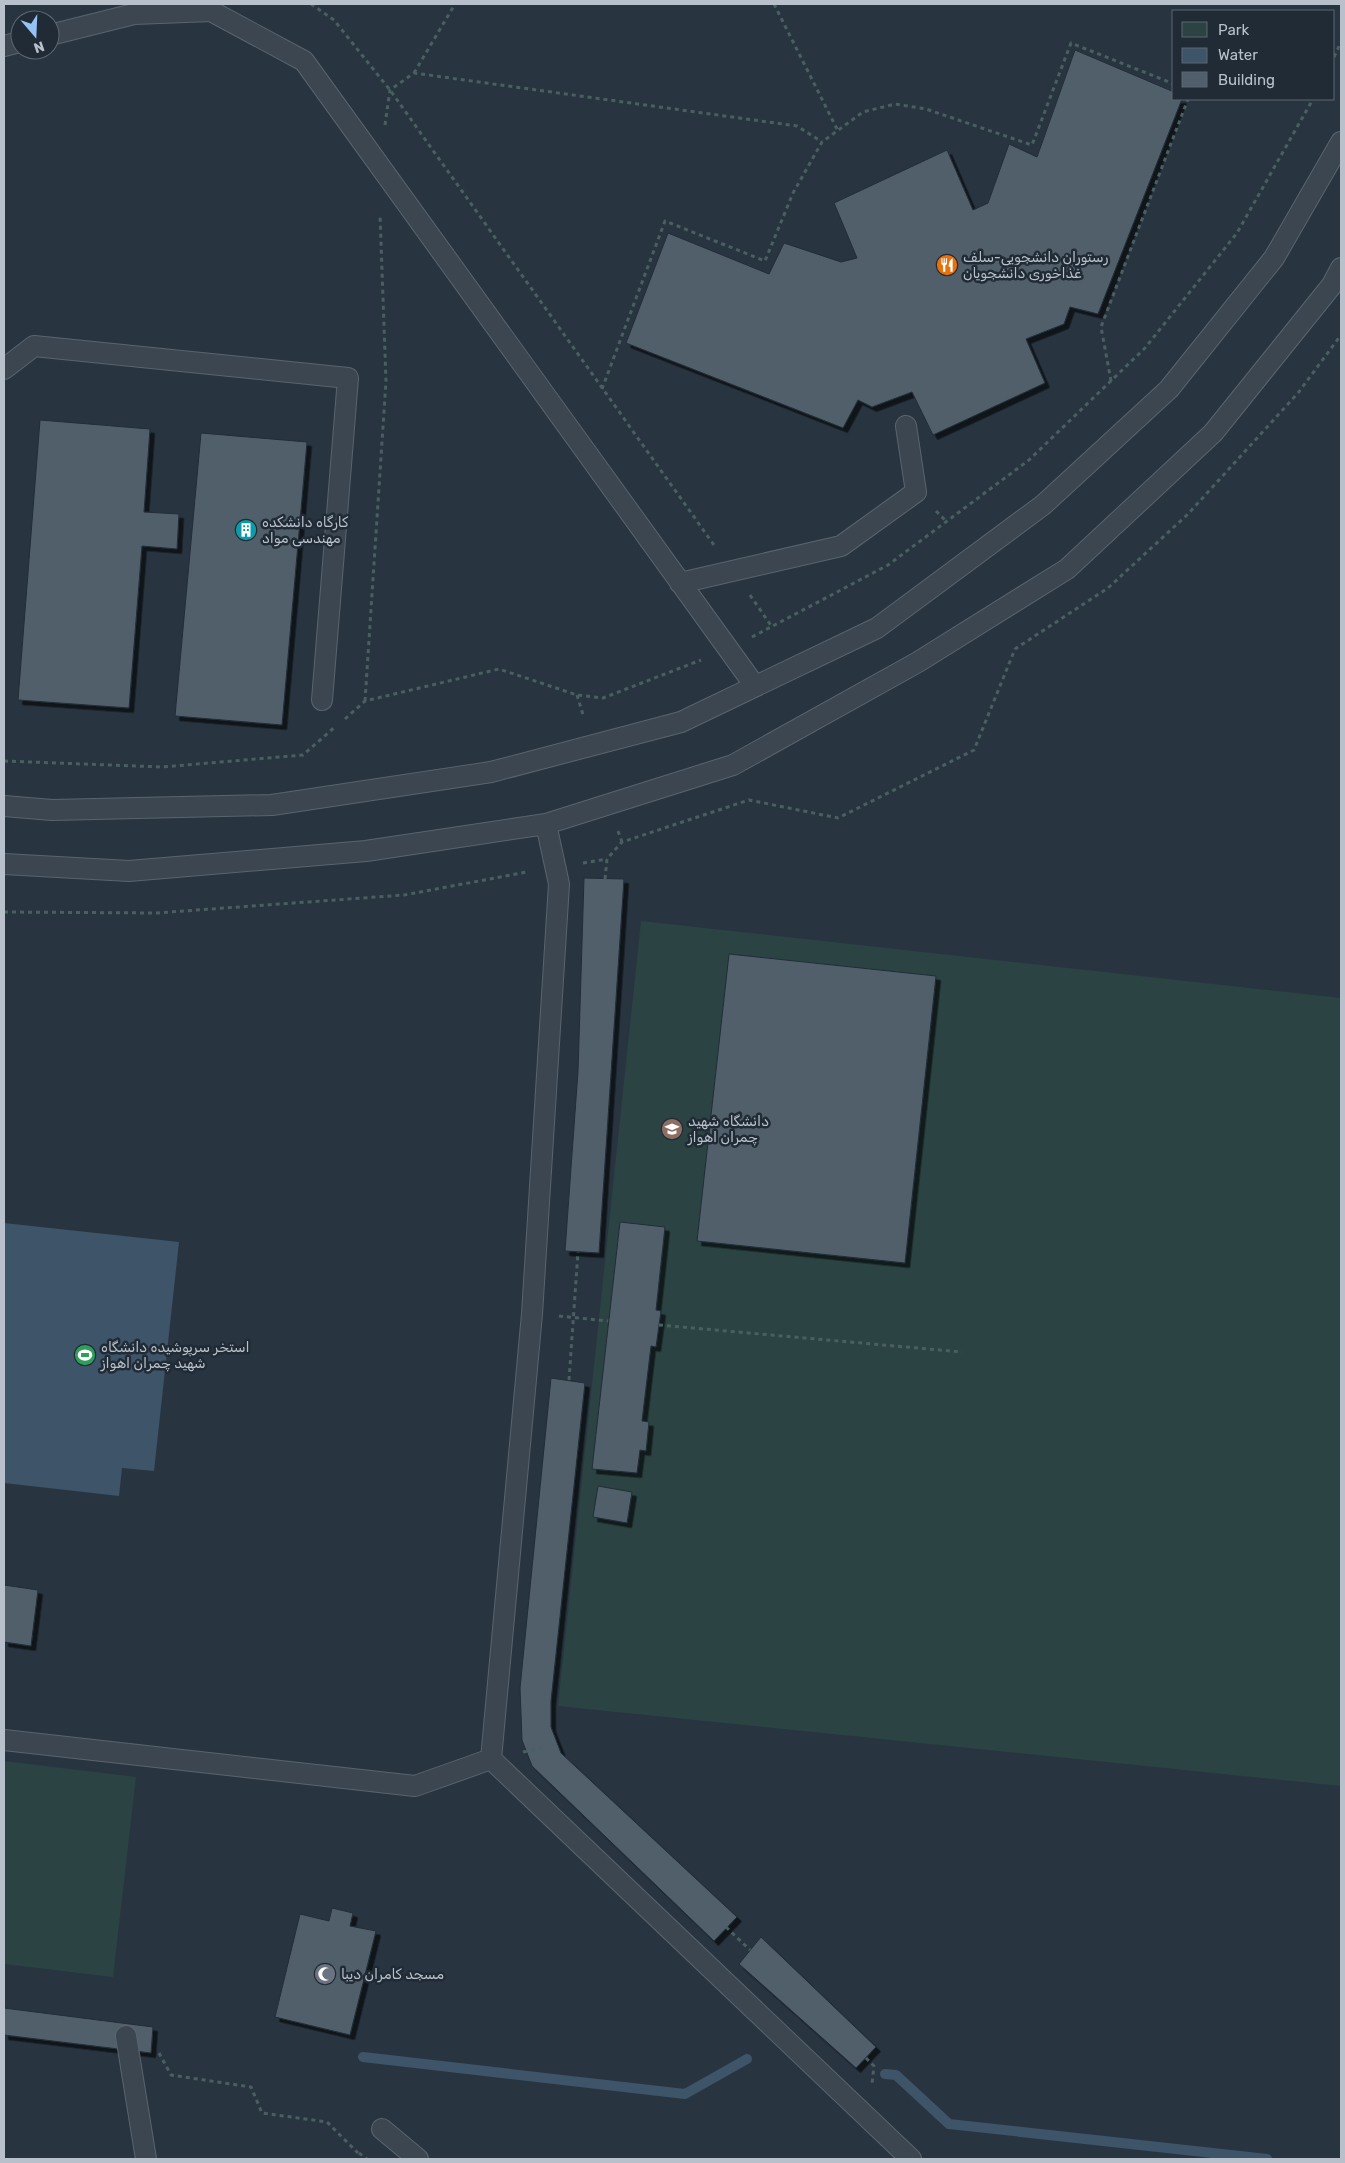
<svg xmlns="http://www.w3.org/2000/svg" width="1345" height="2163" font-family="Rubik,Cairo,sans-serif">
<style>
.green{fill:#2b4343}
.water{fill:#3e5469}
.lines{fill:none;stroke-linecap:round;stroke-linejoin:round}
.stream{stroke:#3e5469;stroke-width:10}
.building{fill:#515e6b;stroke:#222d38;filter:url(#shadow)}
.service-casing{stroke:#59646e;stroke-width:22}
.path{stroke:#4a5f60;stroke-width:3;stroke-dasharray:4 4;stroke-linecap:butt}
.service{stroke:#3c4651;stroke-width:20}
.labels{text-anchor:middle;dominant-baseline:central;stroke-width:5;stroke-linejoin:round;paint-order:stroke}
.poi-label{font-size:14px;fill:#b8c1cb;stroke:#202b36;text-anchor:start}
</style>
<defs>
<filter id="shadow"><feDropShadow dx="4.5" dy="4.5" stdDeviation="0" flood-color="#0009"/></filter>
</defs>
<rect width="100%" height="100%" fill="#283541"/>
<!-- green -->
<path class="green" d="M641,921L1341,998V1786L558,1706Z
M4,1761L136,1777L113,1977L4,1964Z"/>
<!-- water -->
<path class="water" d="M4,1223L179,1242L154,1471L122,1468L119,1496L4,1483Z"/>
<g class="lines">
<!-- stream -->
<path class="stream" d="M363,2057L685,2094L747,2059
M885,2074L896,2075L949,2124L1267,2159"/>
</g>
<!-- building -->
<path class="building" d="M1075,50L1174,92V99H1182L1098,314L1070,307L1064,324L1026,339L1045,383L933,435L912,392L872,407L858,400L843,428L626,343L668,233L769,274L784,243L841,262L857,258L834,203L947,150L973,210L988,203L1009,144L1037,157Z
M40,420L150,429L144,512L179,514L177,549L142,546L129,708L18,700Z
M201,433L307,442L282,725L175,716Z
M584,878L624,879L599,1253L565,1251L578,1071Z
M729,954L936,976L905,1263L697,1241Z
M620,1222L665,1227L656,1310L661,1311L659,1325L656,1347L651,1346L642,1421L649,1422L646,1451L640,1450L637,1473L592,1469Z
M551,1378L585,1383L551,1701V1727L561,1753L737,1917L714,1941L532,1766L522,1740L520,1688Z
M598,1486L632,1492L627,1523L593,1517Z
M4,1585L38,1590L31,1646L4,1642Z
M332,1908L353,1913L350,1926L376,1931L350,2035L275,2017L300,1914L329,1921Z
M761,1937L876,2047L856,2068L739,1964Z
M4,2008L153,2027L151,2053L4,2035Z"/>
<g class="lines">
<!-- service casing -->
<g class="service-casing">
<path id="service" d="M50,35L134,14L211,11L304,61L755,686
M4,46L20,42
M4,369L34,346L348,378L322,700
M680,583L841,546L916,492L906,426
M4,806L52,810L272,805L491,772L681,722L877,628L1043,505L1169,389L1274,258L1341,142
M4,864L129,871L366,851L546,824L733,765L918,662L1067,569L1213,433L1332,285L1341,268
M4,1740L415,1786L491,1759L532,1314L559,884L546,824
M491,1759L911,2159
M126,2036L146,2159
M382,2129L418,2159"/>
</g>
<!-- path -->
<path class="path" d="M311,4L334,20L390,90L714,545
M774,4L838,131
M1334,57L1341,42
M414,73L455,4
M385,125L390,90L414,73L797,126L822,142
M1111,381L1101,327L1188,99
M602,389L665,221L765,261L793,193L822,142L863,112L895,104L926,109L1032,145L1071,43L1174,84
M936,511L946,521
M750,595L772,627
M752,637L888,565L1029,460L1145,348L1237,233L1313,99
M577,695L584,718
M365,701L386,381L380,215
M345,719L365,701L499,669L577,695L603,698L701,660
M4,761L162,767L303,755L336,726
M618,831L622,842
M583,863L607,859
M605,879L607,859L622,842L749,800L838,818L974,750L1015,649L1108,588L1188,514L1298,393L1341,335
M4,912L156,913L404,895L527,872
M559,1316L608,1321
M659,1325L962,1352
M569,1380L578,1252
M523,1752L542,1748
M726,1927L750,1950
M159,2053L171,2075L251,2087L262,2113L327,2122L358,2153
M866,2058L874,2066L872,2084
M359,2153L367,2159"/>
<!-- service -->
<use href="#service" class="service"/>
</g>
<!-- icons -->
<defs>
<g id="restaurant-disc" transform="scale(1.125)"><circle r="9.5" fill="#e8710a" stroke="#202b36"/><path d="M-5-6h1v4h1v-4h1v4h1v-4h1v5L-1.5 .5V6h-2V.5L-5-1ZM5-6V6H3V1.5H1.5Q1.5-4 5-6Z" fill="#fff"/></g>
<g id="building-disc" transform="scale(1.125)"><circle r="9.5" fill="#0f9aa8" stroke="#202b36"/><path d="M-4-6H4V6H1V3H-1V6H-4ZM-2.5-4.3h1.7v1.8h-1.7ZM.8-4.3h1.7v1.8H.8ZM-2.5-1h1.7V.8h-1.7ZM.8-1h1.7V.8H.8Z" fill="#fff"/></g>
<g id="university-disc" transform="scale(1.125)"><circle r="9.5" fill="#8d6e63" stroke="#202b36"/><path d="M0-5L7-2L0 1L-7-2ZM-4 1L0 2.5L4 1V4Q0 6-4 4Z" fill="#fff"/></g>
<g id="stadium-disc" transform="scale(1.125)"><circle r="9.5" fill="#2e9e5b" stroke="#202b36"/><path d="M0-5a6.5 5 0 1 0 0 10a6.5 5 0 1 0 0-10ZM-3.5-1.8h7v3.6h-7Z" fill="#fff"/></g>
<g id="mosque-disc" transform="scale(1.125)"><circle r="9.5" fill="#6b7280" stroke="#202b36"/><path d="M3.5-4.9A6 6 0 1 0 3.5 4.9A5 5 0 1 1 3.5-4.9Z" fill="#fff"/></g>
</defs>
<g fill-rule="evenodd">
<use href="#restaurant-disc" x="947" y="265"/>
<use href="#building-disc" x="246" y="530"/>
<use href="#university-disc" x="672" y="1129"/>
<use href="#stadium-disc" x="85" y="1355"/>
<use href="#mosque-disc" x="325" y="1974"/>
</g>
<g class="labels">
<!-- poi labels -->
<g class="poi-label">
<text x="963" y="257">رستوران دانشجویی-سلف<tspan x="963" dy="16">غذاخوری دانشجویان</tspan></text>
<text x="262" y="522">کارگاه دانشکده<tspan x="262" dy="16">مهندسی مواد</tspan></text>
<text x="688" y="1121">دانشگاه شهید<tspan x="688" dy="16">چمران اهواز</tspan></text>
<text x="101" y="1347">استخر سرپوشیده دانشگاه<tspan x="101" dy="16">شهید چمران اهواز</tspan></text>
<text x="341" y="1974">مسجد کامران دیبا</text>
</g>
</g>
<!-- border -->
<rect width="1345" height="2163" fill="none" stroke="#b8c1cb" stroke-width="10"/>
<!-- legend -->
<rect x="1172" y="10" width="162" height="90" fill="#202b36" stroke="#5d6772"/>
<rect x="1182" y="22" width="25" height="15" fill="#2b4343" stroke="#5d6772"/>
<text x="1218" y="35" font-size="15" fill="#b8c1cb">Park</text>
<rect x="1182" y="48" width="25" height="15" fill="#3e5469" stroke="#5d6772"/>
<text x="1218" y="60" font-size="15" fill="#b8c1cb">Water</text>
<rect x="1182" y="72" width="25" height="15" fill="#515e6b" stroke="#5d6772"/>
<text x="1218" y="85" font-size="15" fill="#b8c1cb">Building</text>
<!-- north arrow -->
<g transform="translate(35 35) rotate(161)"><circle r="24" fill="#202b36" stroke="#5d6772"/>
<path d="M0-4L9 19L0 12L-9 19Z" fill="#94c2f4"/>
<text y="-8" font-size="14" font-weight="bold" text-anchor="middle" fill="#b8c1cb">N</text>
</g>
</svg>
